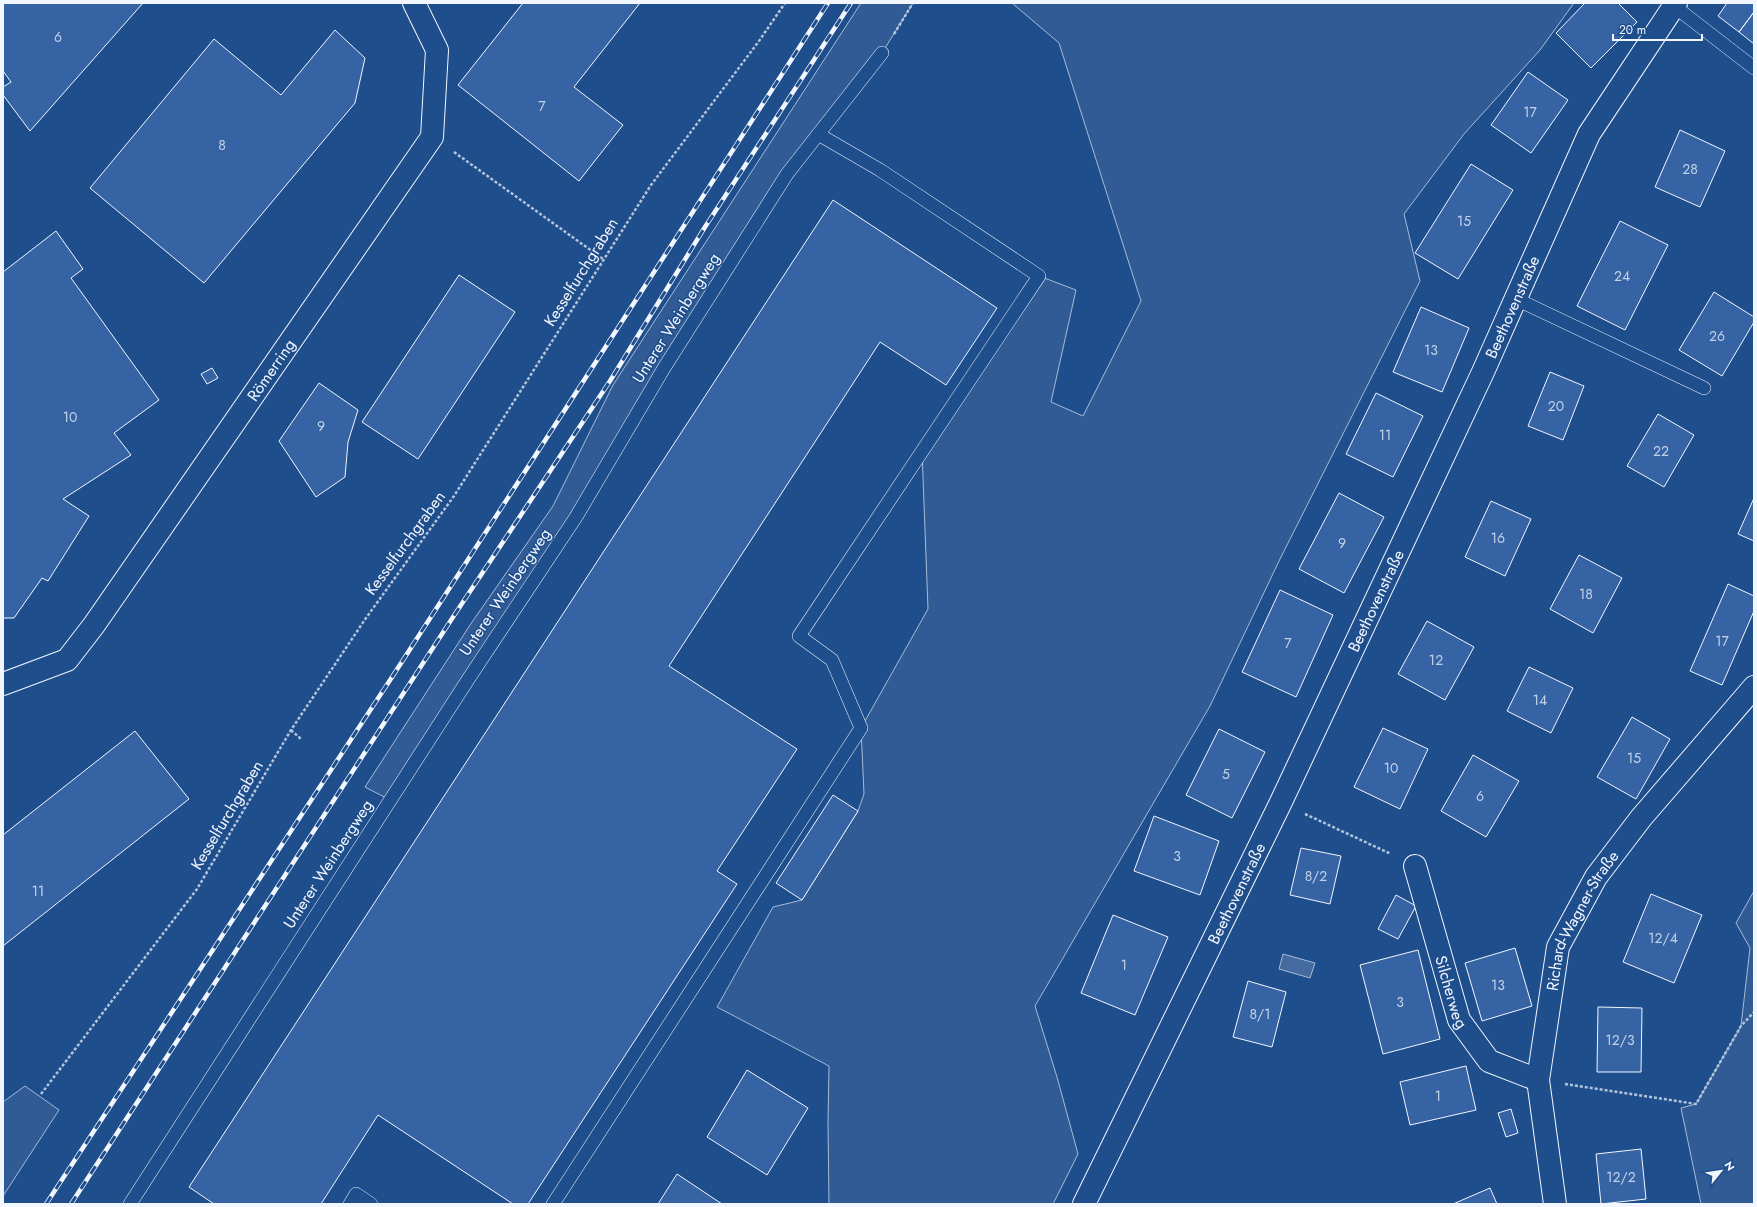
<svg xmlns="http://www.w3.org/2000/svg" width="1757" height="1207" font-family="Jost,sans-serif">
<style>
.built{fill:#305b95;stroke:#a8bbd7}
.water{fill:#446ba0;stroke:#a8bbd7}
.building{fill:#3563a3;stroke:#f2f6ff}
.lines{fill:none;stroke-linecap:round;stroke-linejoin:round}
.service-casing{stroke:#f2f6ff;stroke-width:14}
.minor-casing{stroke:#f2f6ff;stroke-width:24}
.path{stroke:#b3c4dc;stroke-width:2.5;stroke-dasharray:3 2;stroke-linecap:butt}
.service{stroke:#1f4e8c;stroke-width:13}
.minor{stroke:#1f4e8c;stroke-width:22}
.rail-casing{stroke:#f2f6ff;stroke-width:4.5}
.rail{stroke:#1f4e8c;stroke-width:3;stroke-dasharray:9;stroke-linecap:butt}
.labels{text-anchor:middle;dominant-baseline:central;stroke-width:3;stroke-linejoin:round;paint-order:stroke}
.number-label{font-size:14px;fill:#c3d1e8}
.street-label{font-size:16px;fill:#f2f6ff;stroke:#1f4e8c}
</style>
<rect width="100%" height="100%" fill="#1f4e8c"/>
<!-- built -->
<path class="built" d="M861,3H913L882,53L787,174L390,800L365,787L470,625L553,506L613,385Z
M1012,3H1574L1540,50L1464,134L1404,214L1420,281L1280,559L1210,706L1035,1006L1057,1077L1078,1154L1053,1204H829L828,1122L829,1066L717,1007L773,907L802,900L858,811L864,794L861,728L928,609L922,451L1039,276L1076,290L1051,402L1083,416L1141,301L1059,43Z
M1754,891V1204H1701L1681,1108L1696,1104L1741,1026L1750,948L1736,923Z
M25,1086L59,1110L3,1196V1102Z"/>
<!-- water -->
<path class="water" d="M1283,954L1315,963L1310,978L1279,969Z"/>
<!-- building -->
<path class="building" d="M3,3H143L30,131L3,95V87L11,82L3,71Z
M523,3H640L574,87L623,125L579,181L458,85Z
M1585,3H1618L1637,22L1591,68L1556,33Z
M1727,3H1754V12L1739,32L1718,16Z
M1754,12V44L1739,32Z
M335,30L365,58L355,103L204,283L90,188L214,39L281,95Z
M1528,72L1568,100L1531,153L1491,125Z
M1680,130L1725,151L1700,207L1655,187Z
M1471,164L1513,190L1458,279L1415,253Z
M833,200L997,308L946,385L880,342L669,666L797,749L717,871L737,884L528,1204H513L378,1115L321,1204H214L189,1187Z
M1620,221L1668,245L1625,330L1577,306Z
M56,231L83,269L71,278L159,400L114,433L131,455L63,499L89,516L48,581L42,578L14,618H3V272Z
M459,275L515,312L418,459L362,422Z
M1714,292L1754,317V322L1722,376L1679,350Z
M1421,307L1469,328L1442,392L1393,372Z
M212,368L218,378L207,384L201,374Z
M1550,372L1584,386L1563,440L1528,426Z
M319,383L358,410L348,442L345,477L316,497L279,441Z
M1376,393L1423,416L1393,477L1346,454Z
M1658,414L1694,435L1664,487L1627,466Z
M1339,493L1384,517L1344,593L1299,569Z
M1754,498V541L1738,534Z
M1491,501L1531,519L1505,576L1465,557Z
M1579,555L1622,578L1593,633L1550,609Z
M1728,584L1754,596V611L1722,685L1690,671Z
M1280,590L1333,615L1296,697L1242,672Z
M1427,621L1474,647L1445,700L1398,674Z
M1529,667L1573,688L1551,733L1507,711Z
M1632,717L1670,739L1636,799L1597,777Z
M1383,728L1428,749L1400,809L1354,787Z
M1219,729L1265,752L1232,818L1186,795Z
M135,731L189,799L3,946V835Z
M1473,755L1519,781L1486,837L1441,811Z
M833,795L858,811L802,900L776,883Z
M1154,816L1219,841L1200,895L1134,871Z
M1301,848L1341,856L1330,904L1290,895Z
M1651,894L1702,915L1674,983L1623,962Z
M1396,895L1416,906L1398,939L1378,929Z
M1113,915L1168,937L1135,1015L1081,993Z
M1515,948L1532,1006L1482,1021L1465,963Z
M1418,950L1440,1039L1383,1054L1360,965Z
M1248,981L1286,992L1272,1047L1233,1037Z
M1598,1007L1642,1008L1641,1072H1597Z
M1466,1066L1476,1110L1410,1125L1400,1082Z
M747,1070L808,1108L767,1175L707,1137Z
M1511,1109L1518,1133L1506,1137L1498,1113Z
M1641,1149L1646,1199L1601,1204L1596,1154Z
M677,1174L722,1204H658Z
M1490,1188L1497,1204H1453Z"/>
<g class="lines">
<!-- service casing -->
<g class="service-casing">
<path id="service" d="M1674,6L1754,68
M1516,299L1704,388
M130,1204L469,678L576,517L664,368L787,174L882,53
M350,1204L356,1194L371,1204
M553,1204L861,728L832,660L799,636L1039,276L880,170L818,134"/>
</g>
<!-- minor casing -->
<g class="minor-casing">
<g id="minor">
<path id="s1" d="M3,684L67,660L94,625L432,137L437,50L414,3"/>
<path id="s2" d="M1415,866L1459,1020L1489,1061L1538,1080"/>
<path id="s3" d="M1084,1204L1281,802L1483,372L1589,134L1676,3"/>
<path id="s4" d="M1555,1204L1538,1080L1558,947L1596,877L1641,818L1754,687"/>
</g>
</g>
<!-- path -->
<path class="path" d="M894,34L913,3
M454,152L603,259
M291,730L301,739
M1305,814L1391,854
M1565,1084L1696,1104L1741,1026L1754,1012
M41,1094L197,889L291,730L366,618L454,496L651,185L759,41L785,3"/>
<!-- service -->
<use href="#service" class="service"/>
<!-- minor -->
<use href="#minor" class="minor"/>
<!-- rail casing -->
<g class="rail-casing">
<path id="rail" d="M46,1204L394,674L828,3
M71,1204L455,614L610,381L705,227L851,3"/>
</g>
<!-- rail -->
<use href="#rail" class="rail"/>
</g>
<g class="labels">
<!-- number labels -->
<g class="number-label">
<text x="58" y="37">6</text>
<text x="542" y="106">7</text>
<text x="1530" y="112">17</text>
<text x="222" y="145">8</text>
<text x="1690" y="169">28</text>
<text x="1464" y="221">15</text>
<text x="1622" y="276">24</text>
<text x="1717" y="336">26</text>
<text x="1431" y="350">13</text>
<text x="1556" y="406">20</text>
<text x="70" y="417">10</text>
<text x="321" y="426">9</text>
<text x="1385" y="435">11</text>
<text x="1661" y="451">22</text>
<text x="1498" y="538">16</text>
<text x="1342" y="543">9</text>
<text x="1586" y="594">18</text>
<text x="1722" y="641">17</text>
<text x="1288" y="643">7</text>
<text x="1436" y="660">12</text>
<text x="1540" y="700">14</text>
<text x="1634" y="758">15</text>
<text x="1391" y="768">10</text>
<text x="1226" y="774">5</text>
<text x="1480" y="796">6</text>
<text x="1177" y="856">3</text>
<text x="1316" y="876">8/2</text>
<text x="38" y="891">11</text>
<text x="1663" y="938">12/4</text>
<text x="1124" y="965">1</text>
<text x="1498" y="985">13</text>
<text x="1400" y="1002">3</text>
<text x="1260" y="1014">8/1</text>
<text x="1620" y="1040">12/3</text>
<text x="1438" y="1096">1</text>
<text x="1621" y="1177">12/2</text>
</g>
<!-- street labels -->
<g class="street-label">
<text transform="translate(581 272) rotate(-58)">Kesselfurchgraben</text>
<text stroke="none"><textPath href="#s3" startOffset="994">Beethovenstraße</textPath></text>
<text transform="translate(676 318) rotate(-58)">Unterer Weinbergweg</text>
<text stroke="none"><textPath href="#s1" startOffset="423">Römerring</textPath></text>
<text transform="translate(405 543) rotate(-54)">Kesselfurchgraben</text>
<text transform="translate(505 592) rotate(-56)">Unterer Weinbergweg</text>
<text stroke="none"><textPath href="#s3" startOffset="670">Beethovenstraße</textPath></text>
<text transform="translate(227 815) rotate(-59)">Kesselfurchgraben</text>
<text transform="translate(328 864) rotate(-57)">Unterer Weinbergweg</text>
<text stroke="none"><textPath href="#s3" startOffset="346">Beethovenstraße</textPath></text>
<text stroke="none"><textPath href="#s4" startOffset="293">Richard-Wagner-Straße</textPath></text>
<text stroke="none"><textPath href="#s2" startOffset="131">Silcherweg</textPath></text>
</g>
</g>
<!-- border -->
<rect width="1757" height="1207" fill="none" stroke="#f2f6ff" stroke-width="8"/>
<!-- north arrow -->
<g transform="translate(1721 1171) rotate(60)" stroke="#1f4e8c" stroke-width="3" paint-order="stroke">
<path d="M0-3L7 15L0 10L-7 15Z" fill="#f2f6ff"/>
<text y="-6" font-size="11" font-weight="bold" text-anchor="middle" fill="#f2f6ff">N</text>
</g>
<!-- scale -->
<path d="M1613 34v6h89v-6" fill="none" stroke="#f2f6ff" stroke-width="2"/>
<text x="1619" y="34" font-size="12" fill="#f2f6ff" stroke="#1f4e8c" stroke-width="3" paint-order="stroke">20 m</text>
</svg>
